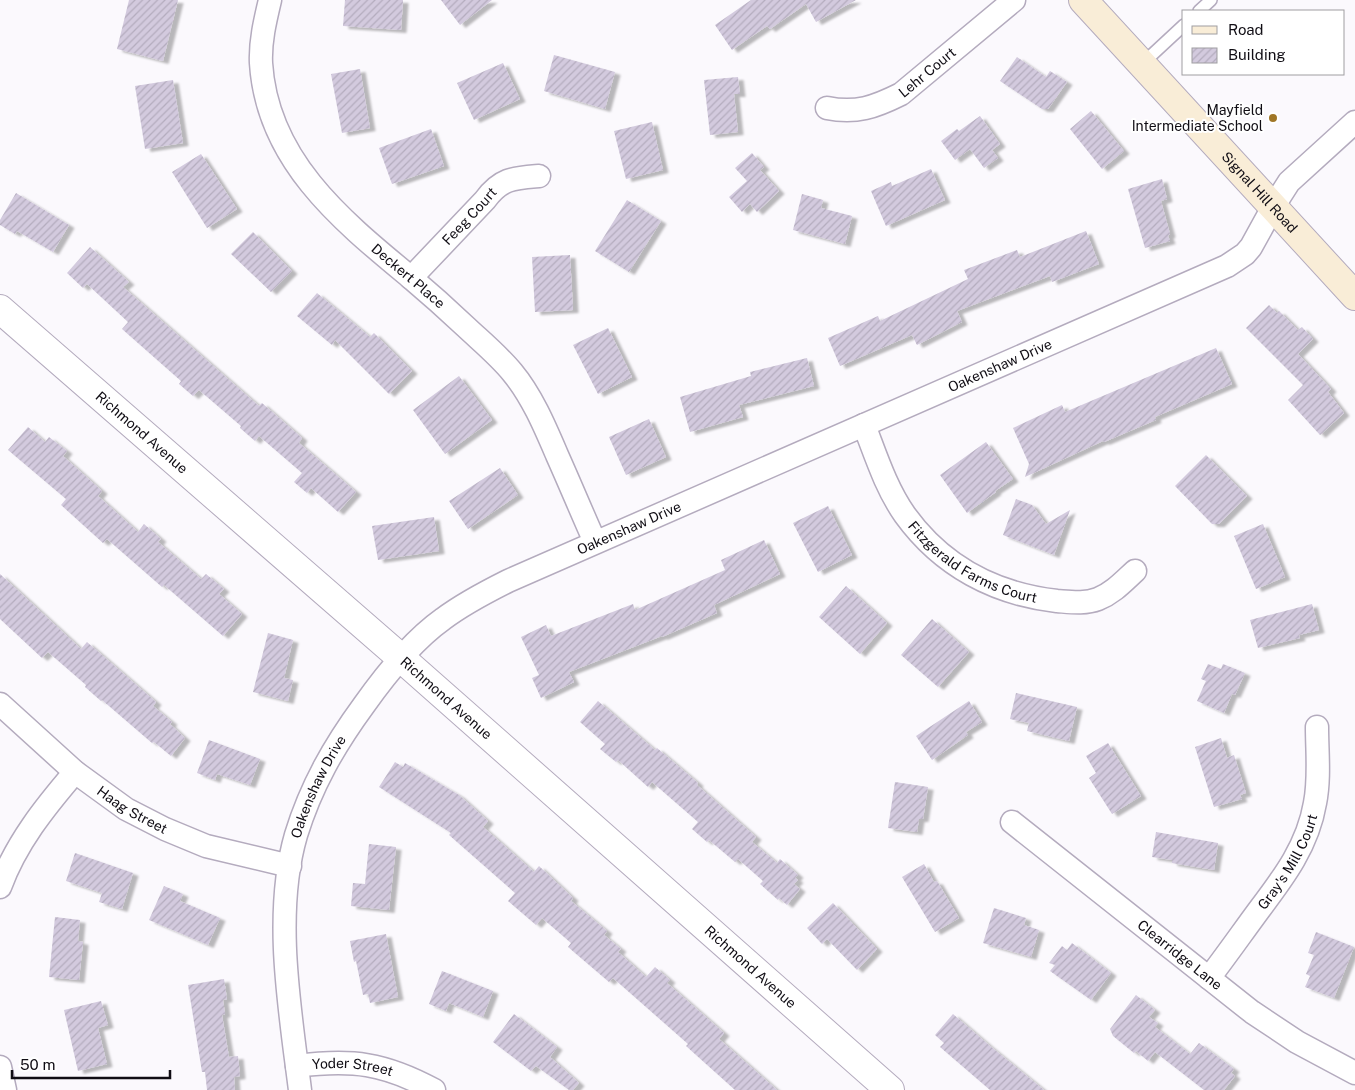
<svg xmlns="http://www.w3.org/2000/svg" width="1355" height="1090" font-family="'Public Sans',sans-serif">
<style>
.building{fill:url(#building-hatch);filter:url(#shadow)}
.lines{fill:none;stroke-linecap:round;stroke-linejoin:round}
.service-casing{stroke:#b4abbe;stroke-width:14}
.minor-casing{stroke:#b4abbe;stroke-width:25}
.tertiary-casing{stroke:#b4abbe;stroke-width:30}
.secondary-casing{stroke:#b4abbe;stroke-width:30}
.service{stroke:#fff;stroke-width:11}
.minor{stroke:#fff;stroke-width:22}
.tertiary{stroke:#fff;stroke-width:28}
.secondary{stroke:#f9edd7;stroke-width:28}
.poi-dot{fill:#a07626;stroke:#fff;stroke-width:2}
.labels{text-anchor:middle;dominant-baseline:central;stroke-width:4;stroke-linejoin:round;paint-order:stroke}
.street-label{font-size:14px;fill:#100d14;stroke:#fff}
.poi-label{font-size:14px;fill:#100d14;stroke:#fff;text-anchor:end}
</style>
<defs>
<pattern id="building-hatch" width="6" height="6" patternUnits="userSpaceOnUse" patternTransform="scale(1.25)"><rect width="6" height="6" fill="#d3cade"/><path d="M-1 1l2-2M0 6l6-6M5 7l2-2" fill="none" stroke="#b4acbe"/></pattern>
<filter id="shadow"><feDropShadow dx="5.5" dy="3" stdDeviation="1" flood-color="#0004"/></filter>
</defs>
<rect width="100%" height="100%" fill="#fbf9fd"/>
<!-- building -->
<path class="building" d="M129,0H178L163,61L117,49Z
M345,0H403L401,30L343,26Z
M441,0H492L460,25Z
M751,0H856L816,22L806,4L770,29L767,26L732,50L715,25Z
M554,55L615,72L605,109L544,91Z
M1017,57L1046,77L1050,71L1067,82L1048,109H1042L1000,81Z
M503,63L520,99L474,120L457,83Z
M360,69L370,128L342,133L331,74Z
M738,77L740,94H734L738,132L710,135L704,80Z
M173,80L183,143L145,149L135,86Z
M1091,111L1124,151L1102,169L1070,129Z
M980,116L1000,144L992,150L998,158L984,168L970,149L955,160L941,141L957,129L959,131Z
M652,122L663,170L626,179L614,131Z
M431,129L444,166L392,184L379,148Z
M752,153L764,167L760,170L779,191L757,212L750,204L742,212L729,197L747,181L735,168Z
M201,154L237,209L207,228L172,172Z
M931,169L945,200L886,226L871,191L891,182L892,186Z
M1162,179L1167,199L1161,201L1170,234L1168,236L1170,241L1145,248L1128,189Z
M16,193L69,225L53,252L17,231L15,234L0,225V220Z
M802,194L823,200L821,208L852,216L845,244L793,230Z
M627,200L661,221L629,272L595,251Z
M1086,231L1099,264L1052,282L1050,276L957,311L962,322L917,345L912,335L840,366L828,338L878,316L880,321L968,279L964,270L1017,250L1020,257Z
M253,232L292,271L271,292L231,254Z
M90,247L129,282L123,287L259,406L262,403L302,438L299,443L356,492L338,512L311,488L307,493L294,482L302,473L259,436L255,441L240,428L241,426L199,390L193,396L179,384L181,381L122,329L128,322L87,284L83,288L67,273Z
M570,255L573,310L535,312L532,257Z
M317,293L370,337L374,333L412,371L389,394L335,340L332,345L297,316Z
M1269,305L1277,313L1279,311L1298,330L1302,327L1313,339L1298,354L1331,389L1328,392L1344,413L1320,435L1288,400L1303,385L1246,328Z
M608,328L632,377L598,394L573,345Z
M1216,348L1232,384L1155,417L1156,420L1104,442L1103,441L1025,477L1029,464L1013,428L1062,405L1065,412Z
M807,358L814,386L739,405L743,417L690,432L680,397L751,376L750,372Z
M459,376L492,420L445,454L413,410Z
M649,419L666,457L626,475L609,437Z
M28,427L45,442L49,437L67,451L63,456L102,491L98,496L138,532L144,524L161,539L158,542L201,579L206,574L224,589L219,594L242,614L223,636L164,585L162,587L107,539L103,543L61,505L66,499L8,450Z
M986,442L1013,479L995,491L996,492L967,513L940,475Z
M1206,455L1247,496L1219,524H1212L1175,486Z
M500,468L518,495L468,529L449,501Z
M1016,499L1032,505L1046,524L1070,510L1054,555L1003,535Z
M828,506L852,555L818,572L793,523Z
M434,517L439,551L378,560L372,526Z
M1263,524L1285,577L1256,589L1234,536Z
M764,540L780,574L714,605L717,613L662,637V636L569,672L574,682L541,698L532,678L539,675L521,637L546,625L551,636L633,604L635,610L725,570L721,560Z
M0,574L81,649L87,642L156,702L153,706L172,722L170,724L185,738L171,756L154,742L152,743L102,700L101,701L85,687L86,685L48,652L42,658L0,619Z
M846,586L887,623L860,654L819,617Z
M1312,604L1319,630L1299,635L1300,638L1258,648L1250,620Z
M932,619L969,652L938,687L901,655Z
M268,633L293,640L284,678L293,680L288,701L253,692Z
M1208,664L1221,669L1223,664L1245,673L1235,695L1232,694L1224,713L1197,701L1204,685L1206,681L1201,679Z
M1016,693L1077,707L1069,741L1027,731L1029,723L1010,719Z
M598,701L655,750L657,748L698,783L697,785L756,837L752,842L777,863L780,859L798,875L795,878L798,880L794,884L800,889L787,905L779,898L778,900L760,884L763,881L738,859L735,862L709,840L707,842L692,829L698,822L652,782L648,787L618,760L616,762L600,749L605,744L580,722Z
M969,701L982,722L966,732L968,735L932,760L916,736Z
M1221,738L1227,758L1234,755L1246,793L1240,795L1242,799L1214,807L1195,747Z
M209,740L260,759L250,785L217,774L215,780L197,773Z
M1108,743L1141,796L1112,814L1089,778L1096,773L1086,756Z
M395,762L403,767L405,763L459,795L488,821L483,827L534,872L539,866L573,898L571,901L607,931L604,935L621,949L618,952L646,977L655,967L670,980L667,983L724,1033L719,1039L777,1090H735L686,1046L688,1044L613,978L609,982L568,947L571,943L542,918L536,925L508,901L515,893L449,835L451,833L379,787Z
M895,782L928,787L923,819H919L917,832L888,828Z
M1156,832L1218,843L1214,870L1172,863V860L1152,857Z
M369,844L396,847L389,910L351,906L353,883L365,884Z
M75,853L133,873L122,909L99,902L102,893L66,881Z
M924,864L934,882L937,881L959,918L935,932L902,877Z
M164,886L183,894L180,901L220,918L208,945L149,920Z
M833,903L877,949L857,970L827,939L822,944L807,928Z
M994,908L1026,918L1024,925L1039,930L1031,957L983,943Z
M55,917L80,920L78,941L83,942L79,980L49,977Z
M1316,932L1354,947L1334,998L1305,987L1310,976L1306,974L1314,955L1308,953Z
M386,934L398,997L370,1003L368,994L363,995L356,961L354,962L350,941Z
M1072,943L1111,973L1091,1000L1050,971L1055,965L1049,963L1062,946L1067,950Z
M442,971L493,991L483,1017L449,1003L446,1011L429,1004Z
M224,979L227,999L223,1000L225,1014L222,1015L229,1057L238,1056L240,1076L234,1077L235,1090H207L205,1072H202L188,985Z
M1136,995L1155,1010L1149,1017L1158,1023L1155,1027L1190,1054L1199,1043L1234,1069L1231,1073L1235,1076L1224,1090H1204L1155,1052L1148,1061L1136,1051L1134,1053L1113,1036L1110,1029Z
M101,1001L108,1025L98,1028L107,1064L78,1071L64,1010Z
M514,1014L557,1047L550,1057L579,1083L573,1090H569L536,1066L531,1071L493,1042Z
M953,1014L990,1046L1044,1090H990L940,1047L944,1043L935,1035Z"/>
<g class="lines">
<!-- service casing -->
<g class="service-casing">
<path id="service" d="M1199,11L1211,0
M1142,64L1184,25"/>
</g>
<!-- minor casing -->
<g class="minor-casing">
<g id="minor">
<path id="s1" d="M270,0C265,21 260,42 261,63C267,160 341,220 410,277C429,293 448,310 466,327C482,342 499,356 512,372C532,396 545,427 557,455C570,484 582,513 595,542"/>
<path id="s2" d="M827,108C856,114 875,107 901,94L1014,0"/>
<path id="s3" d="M411,278L485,200C501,178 514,178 539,176"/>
<path id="s4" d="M864,425C876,456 886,488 905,515C942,566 995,594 1057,601C1071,602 1085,604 1098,599C1113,593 1123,582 1135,571"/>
<path id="s5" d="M0,704L75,772L126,809L165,829L206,846L290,866"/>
<path id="s6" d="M1012,822L1252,1012L1297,1042L1355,1073"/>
<path d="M0,887C16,843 45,807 75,772"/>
<path id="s7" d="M1209,978C1226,956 1242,933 1259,910C1284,877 1308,845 1315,803C1320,778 1317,752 1317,727"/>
<path id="s8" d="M297,1066C352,1059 384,1063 434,1090"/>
<path d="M0,1067L5,1090"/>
<path id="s9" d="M300,1090C290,1010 273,914 296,835C311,786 334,746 364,705C386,674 412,641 443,619C463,604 486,592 508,581L1227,266L1245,254L1251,247L1273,207L1289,182L1355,122"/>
</g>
</g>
<!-- tertiary casing -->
<g class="tertiary-casing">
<g id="tertiary">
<path id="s10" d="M0,309L401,658L890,1090"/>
</g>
</g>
<!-- secondary casing -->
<g class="secondary-casing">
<g id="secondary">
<path id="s11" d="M1083,0L1355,296"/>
</g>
</g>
<!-- service -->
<use href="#service" class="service"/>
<!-- minor -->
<use href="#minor" class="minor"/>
<!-- tertiary -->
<use href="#tertiary" class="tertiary"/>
<!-- secondary -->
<use href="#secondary" class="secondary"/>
</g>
<!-- markers -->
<circle class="poi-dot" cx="1273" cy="118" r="5"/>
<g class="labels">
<!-- street labels -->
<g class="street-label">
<text stroke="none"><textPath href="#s2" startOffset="111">Lehr Court</textPath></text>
<text stroke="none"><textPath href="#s11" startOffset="261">Signal Hill Road</textPath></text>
<text stroke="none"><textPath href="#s3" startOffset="85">Feeg Court</textPath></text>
<text stroke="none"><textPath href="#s1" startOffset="331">Deckert Place</textPath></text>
<text stroke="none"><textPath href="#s9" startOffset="1134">Oakenshaw Drive</textPath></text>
<text stroke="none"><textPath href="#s10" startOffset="188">Richmond Avenue</textPath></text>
<text stroke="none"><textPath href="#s9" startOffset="729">Oakenshaw Drive</textPath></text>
<text stroke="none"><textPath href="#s4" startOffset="184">Fitzgerald Farms Court</textPath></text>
<text stroke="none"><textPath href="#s10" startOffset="592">Richmond Avenue</textPath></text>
<text stroke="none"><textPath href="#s9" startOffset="310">Oakenshaw Drive</textPath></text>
<text stroke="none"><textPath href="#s5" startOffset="170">Haag Street</textPath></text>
<text stroke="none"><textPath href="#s7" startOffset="141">Gray's Mill Court</textPath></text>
<text stroke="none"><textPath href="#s6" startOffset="214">Clearridge Lane</textPath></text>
<text stroke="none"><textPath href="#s10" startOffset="998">Richmond Avenue</textPath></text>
<text stroke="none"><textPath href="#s8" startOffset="56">Yoder Street</textPath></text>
</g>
<!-- poi labels -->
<g class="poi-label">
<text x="1263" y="110">Mayfield<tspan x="1263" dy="16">Intermediate School</tspan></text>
</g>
</g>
<!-- legend -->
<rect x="1182" y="10" width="162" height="65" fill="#ffffff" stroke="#9f9ea1"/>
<rect x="1192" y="26" width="25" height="8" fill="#f9edd7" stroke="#9f9ea1"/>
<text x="1228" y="35" font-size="15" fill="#100d14">Road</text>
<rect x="1192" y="48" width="25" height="15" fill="url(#building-hatch)" stroke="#9f9ea1"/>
<text x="1228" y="60" font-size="15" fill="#100d14">Building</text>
<!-- scale -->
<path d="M12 1070v8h158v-8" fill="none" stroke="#100d14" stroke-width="2.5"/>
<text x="20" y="1070" font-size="15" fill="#100d14" stroke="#ffffff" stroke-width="4" paint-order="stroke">50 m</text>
</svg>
